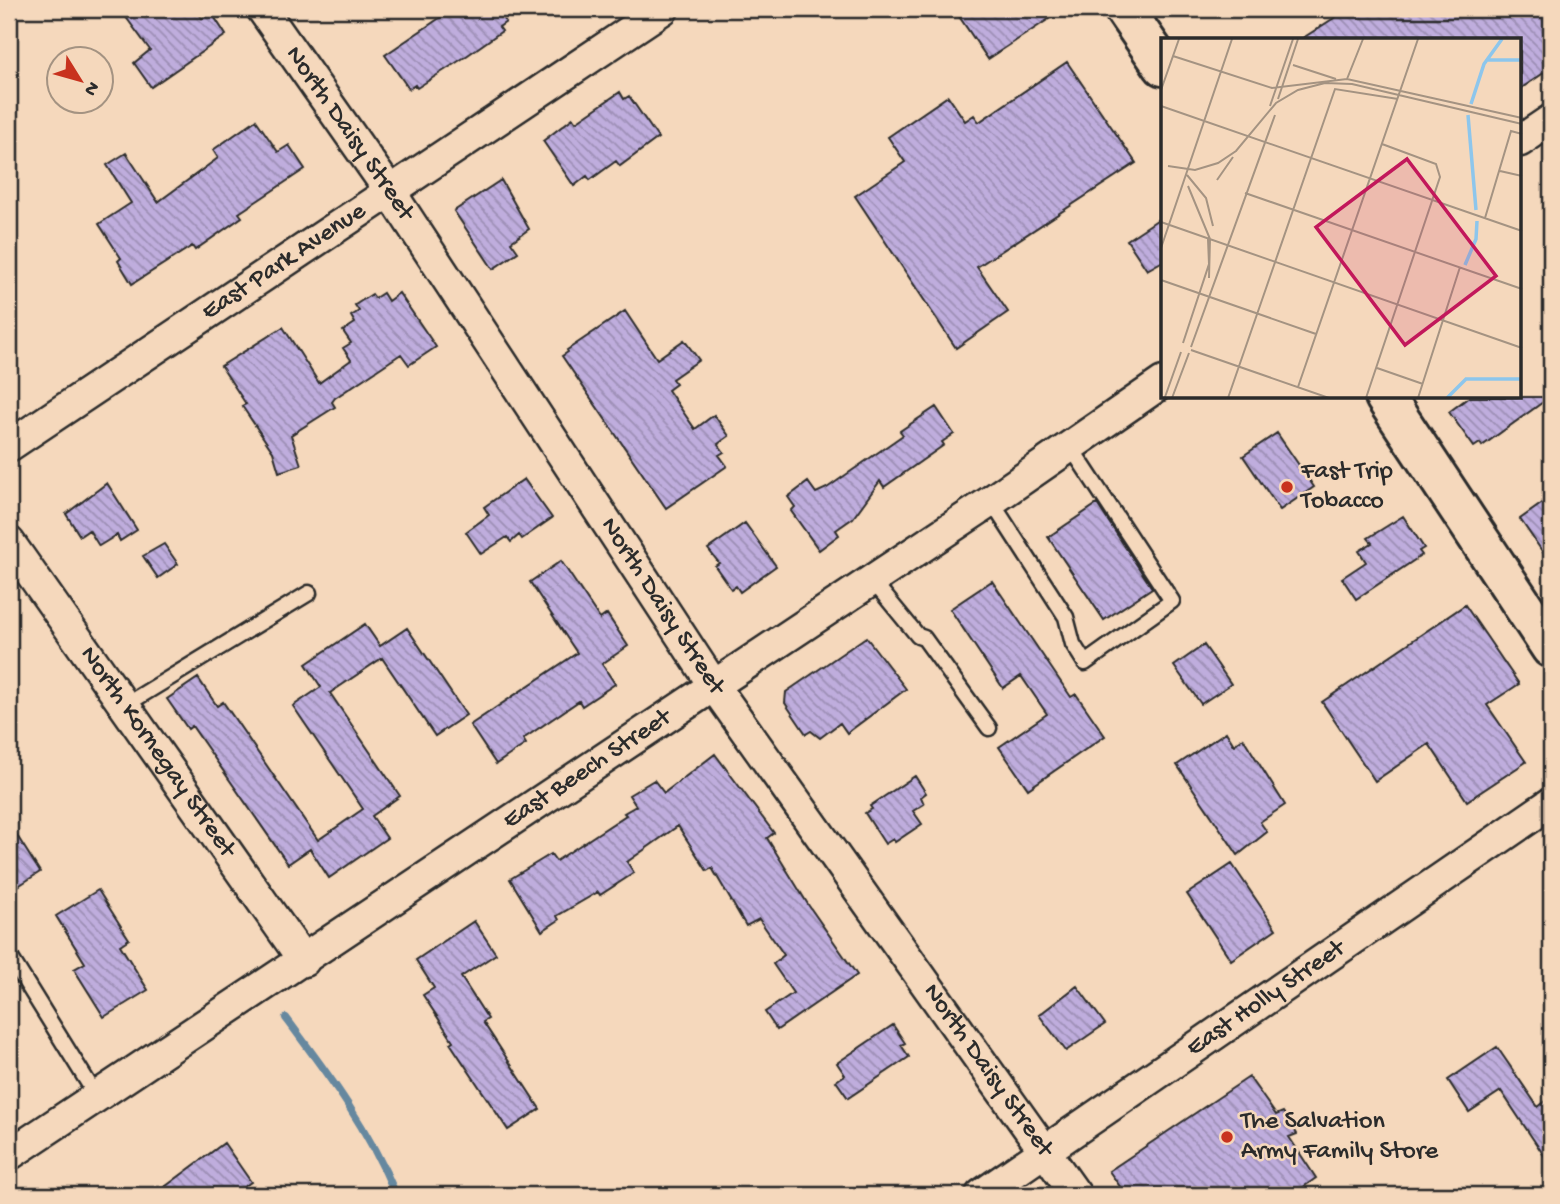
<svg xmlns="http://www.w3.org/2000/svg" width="1560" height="1204" font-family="'Gochi Hand',sans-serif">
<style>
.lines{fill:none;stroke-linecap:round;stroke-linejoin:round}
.stream{stroke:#66889f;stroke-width:8}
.building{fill:url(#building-back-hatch);stroke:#2b2b2b;stroke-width:2}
.lane-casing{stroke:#2b2b2b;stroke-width:19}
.street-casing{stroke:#2b2b2b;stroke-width:35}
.primary-casing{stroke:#2b2b2b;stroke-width:44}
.lane{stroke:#f5d8bc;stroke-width:14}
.street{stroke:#f5d8bc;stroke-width:30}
.primary{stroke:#f5d8bc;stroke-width:38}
.poi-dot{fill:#c8321e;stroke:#f5d8bc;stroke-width:2.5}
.labels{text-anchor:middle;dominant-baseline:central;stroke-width:5;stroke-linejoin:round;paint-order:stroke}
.street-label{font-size:26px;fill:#2b2b2b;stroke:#f5d8bc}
.poi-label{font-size:26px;fill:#2b2b2b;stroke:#f5d8bc;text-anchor:start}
.inset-river{fill:none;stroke:#8dc6ec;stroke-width:3.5}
.inset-road{fill:none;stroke:#a49382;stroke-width:2}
.view{fill:#c2185b;fill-opacity:0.15;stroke:#c2185b;stroke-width:3.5}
.inset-edge{fill:none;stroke:#2b2b2b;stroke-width:3.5}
</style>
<defs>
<pattern id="building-back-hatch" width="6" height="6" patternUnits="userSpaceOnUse" patternTransform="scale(1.75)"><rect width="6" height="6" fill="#bfaddd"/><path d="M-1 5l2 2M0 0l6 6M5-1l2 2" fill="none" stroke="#9b8db3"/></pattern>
</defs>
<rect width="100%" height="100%" fill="#f5d8bc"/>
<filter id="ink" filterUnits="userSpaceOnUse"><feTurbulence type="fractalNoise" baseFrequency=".0143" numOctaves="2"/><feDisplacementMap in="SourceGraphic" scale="14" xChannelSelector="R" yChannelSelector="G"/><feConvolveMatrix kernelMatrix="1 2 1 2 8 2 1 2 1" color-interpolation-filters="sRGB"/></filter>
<g filter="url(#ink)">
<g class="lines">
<!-- stream -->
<path class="stream" d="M286,1018C330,1077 367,1126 396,1195"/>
</g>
<!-- building -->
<path class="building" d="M120,9H195L202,18L211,12L226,35L151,87L134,63L150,50Z
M453,9H497L506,22L499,27L502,31L465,57L417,88L415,85L409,89L385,55Z
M954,9H1064L988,59Z
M1348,9H1551V68L1520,89V40H1300Z
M1067,62L1136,163L977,267L1008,312L956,348L855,196L905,162L888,137L948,96L965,121L974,115L979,122Z
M620,92L624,99L629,96L658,138L620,166L616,161L590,180L587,176L574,186L543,141L573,118L576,122Z
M256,120L278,152L289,145L305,169L239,213L242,217L195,250L192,246L132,284L118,261L121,258L99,224L131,203L107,165L126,153L158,202L218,158L213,150Z
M501,180L529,229L511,242L518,252L493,269L454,211Z
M1163,216V261L1147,270L1127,240Z
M383,293L388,301L399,293L436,347L409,365L401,354L335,398L332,402L335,407L291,435L301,465L279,472L273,452L242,406L246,404L221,366L283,327L319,383L351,360L343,348L351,343L343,331L355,323L351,316L359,311L355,305L372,294L375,298Z
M625,311L657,359L684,340L699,360L672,379L676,384L668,390L695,429L714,415L729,436L718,444L724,452L719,455L727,466L666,508L562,356L568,352L567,350Z
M1469,397H1550L1482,446L1480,443L1474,447L1449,412Z
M936,407L954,434L942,442L944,445L884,487L880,481L853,518L836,530L839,535L819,550L791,511L795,507L788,497L808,482L816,493L827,488L903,435L900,431Z
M1277,433L1314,487L1280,510L1243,456Z
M524,479L552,518L522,539L519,535L511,542L507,537L481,554L466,532L489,515L484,507Z
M107,483L137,530L120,541L117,535L99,546L89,530L80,536L66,514Z
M1551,497V564L1520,519Z
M1097,504L1152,588L1104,620L1048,537Z
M1403,516L1424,548L1419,551L1422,555L1356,599L1342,578L1366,562L1359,551L1372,543L1368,538Z
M745,523L776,566L740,592L736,586L731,589L715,566L719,563L708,549Z
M164,544L178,564L158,578L143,556Z
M561,561L600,619L607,614L628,646L602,664L615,684L582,706L579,701L523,739L526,744L496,764L470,725L577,653L530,582Z
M992,581L1071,697L1076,694L1105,736L1028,789L999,747L1047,714L1021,676L1003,688L950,609Z
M1465,605L1519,684L1487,705L1526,762L1467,801L1429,744L1375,781L1322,702Z
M365,624L380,646L407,628L466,715L435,736L382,658L330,693L400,796L372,816L387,838L329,878L310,849L288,864L192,726L188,729L167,699L198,678L217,706L223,702L318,840L363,809L293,706L321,687L306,664Z
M866,637L906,689L847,733L840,723L820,738L811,731L806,734L785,703L786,692Z
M1204,645L1231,684L1201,704L1174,666Z
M1226,732L1234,745L1243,738L1285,805L1260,822L1267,832L1238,855L1177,765Z
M715,754L774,833L767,838L809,906L857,975L777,1030L765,1012L793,993L773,964L784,955L759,919L746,926L712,868L707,871L678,826L627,862L634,873L600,895L598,892L557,916L559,920L542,931L510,879L551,854L556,861L626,815L624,813L636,806L629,795L654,780L664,793Z
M915,776L926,793L921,797L924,804L913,811L922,824L895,842L893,839L885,844L865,813L872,809L870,806Z
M9,823L40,872L9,892Z
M1232,864L1276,929L1231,960L1187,894Z
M98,890L129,939L120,945L148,990L104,1017L74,969L85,963L56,916Z
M474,921L496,954L461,977L488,1019L483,1022L540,1109L508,1130L450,1043L453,1041L423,995L434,988L416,960Z
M1077,986L1105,1024L1066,1051L1039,1015Z
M893,1025L905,1043L901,1045L909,1057L848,1098L836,1081L845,1075L837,1063Z
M1497,1047L1538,1107L1551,1097V1166L1501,1091L1469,1112L1448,1080Z
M1249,1077L1276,1115L1283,1112L1297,1134L1289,1137L1316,1178L1292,1195H1126L1109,1171Z
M224,1143L251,1182L232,1195H154Z"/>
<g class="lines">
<!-- lane casing -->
<g class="lane-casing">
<path id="lane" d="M991,501L1066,617L1073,644L1085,663L1172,601L1070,446
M872,580L918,636L924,638L989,728
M122,707L309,593
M9,955L97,1097"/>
</g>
<!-- street casing -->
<g class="street-casing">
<g id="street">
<path id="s1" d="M262,9L389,190L714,686L1076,1195"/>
<path d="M1520,141L1551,120"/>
<path id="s2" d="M9,446L663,9"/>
<path id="s3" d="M9,542L304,961"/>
<path id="s4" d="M9,1155L991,501L1163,382"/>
<path id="s5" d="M981,1195L1551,803"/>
</g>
</g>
<!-- primary casing -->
<g class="primary-casing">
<path id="primary" d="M1124,9L1163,66
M1385,397L1551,648"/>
</g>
<!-- lane -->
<use href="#lane" class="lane"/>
<!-- street -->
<use href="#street" class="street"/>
<!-- primary -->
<use href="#primary" class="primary"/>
</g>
</g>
<!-- markers -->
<g class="poi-dot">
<circle cx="1287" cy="487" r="7"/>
<circle cx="1227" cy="1137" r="7"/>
</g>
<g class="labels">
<!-- street labels -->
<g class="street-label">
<text stroke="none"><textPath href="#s1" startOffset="152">North Daisy Street</textPath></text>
<text stroke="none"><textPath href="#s2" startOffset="331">East Park Avenue</textPath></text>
<text stroke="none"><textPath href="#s1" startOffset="719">North Daisy Street</textPath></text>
<text stroke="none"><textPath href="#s3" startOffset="257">North Kornegay Street</textPath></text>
<text stroke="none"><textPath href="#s4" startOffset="695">East Beech Street</textPath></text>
<text stroke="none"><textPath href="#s5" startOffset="346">East Holly Street</textPath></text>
<text stroke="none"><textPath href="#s1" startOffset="1286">North Daisy Street</textPath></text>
</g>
<!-- poi labels -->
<g class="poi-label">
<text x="1301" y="472">Fast Trip<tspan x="1301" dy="30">Tobacco</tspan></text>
<text x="1241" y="1122">The Salvation<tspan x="1241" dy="30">Army Family Store</tspan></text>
</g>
</g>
<!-- overview -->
<g transform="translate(1161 38)">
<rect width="360" height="360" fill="#f5d8bc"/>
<path class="inset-river" d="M327,22H361M310,66L323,26L341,1M307,77L315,172M304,227L315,201L316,183M286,360L305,341H361"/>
<path class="inset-road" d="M12,18L111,50L186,41L361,80M132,27L175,41M186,41L202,1M0,52L18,1M117,61L137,1M0,68L361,193M109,68L132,1M7,128L34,132L57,125L75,113L115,65L137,52L164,45L191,46L361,86M339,133L361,138M26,137L45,160L52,188M56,142L72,119M27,148L49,201L48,240M84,155L361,251M324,180L350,93L361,96M0,184L361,310M0,210L71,1M0,242L155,296M22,305L48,226L47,201M30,309L114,77M30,312L168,360M216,330L262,346M137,349L257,1M4,359L20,314M11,360L28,315M67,360L174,51L237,61M205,360L279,139L275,126L221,106M257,360L299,229"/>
<path class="view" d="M246,121L335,238L244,307L155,189Z"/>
<rect width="360" height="360" class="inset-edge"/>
</g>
<!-- margin -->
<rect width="1560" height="1204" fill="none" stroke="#f5d8bc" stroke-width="35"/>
<rect x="18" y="18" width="1525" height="1169" fill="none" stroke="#2b2b2b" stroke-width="2.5" filter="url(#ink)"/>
<!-- north arrow -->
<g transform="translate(80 80) rotate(127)"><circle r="33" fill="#f5d8bc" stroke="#a49382" stroke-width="2"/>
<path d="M0-5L12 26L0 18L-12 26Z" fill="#c8321e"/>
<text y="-10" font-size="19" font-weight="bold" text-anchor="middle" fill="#2b2b2b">N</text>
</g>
</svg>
